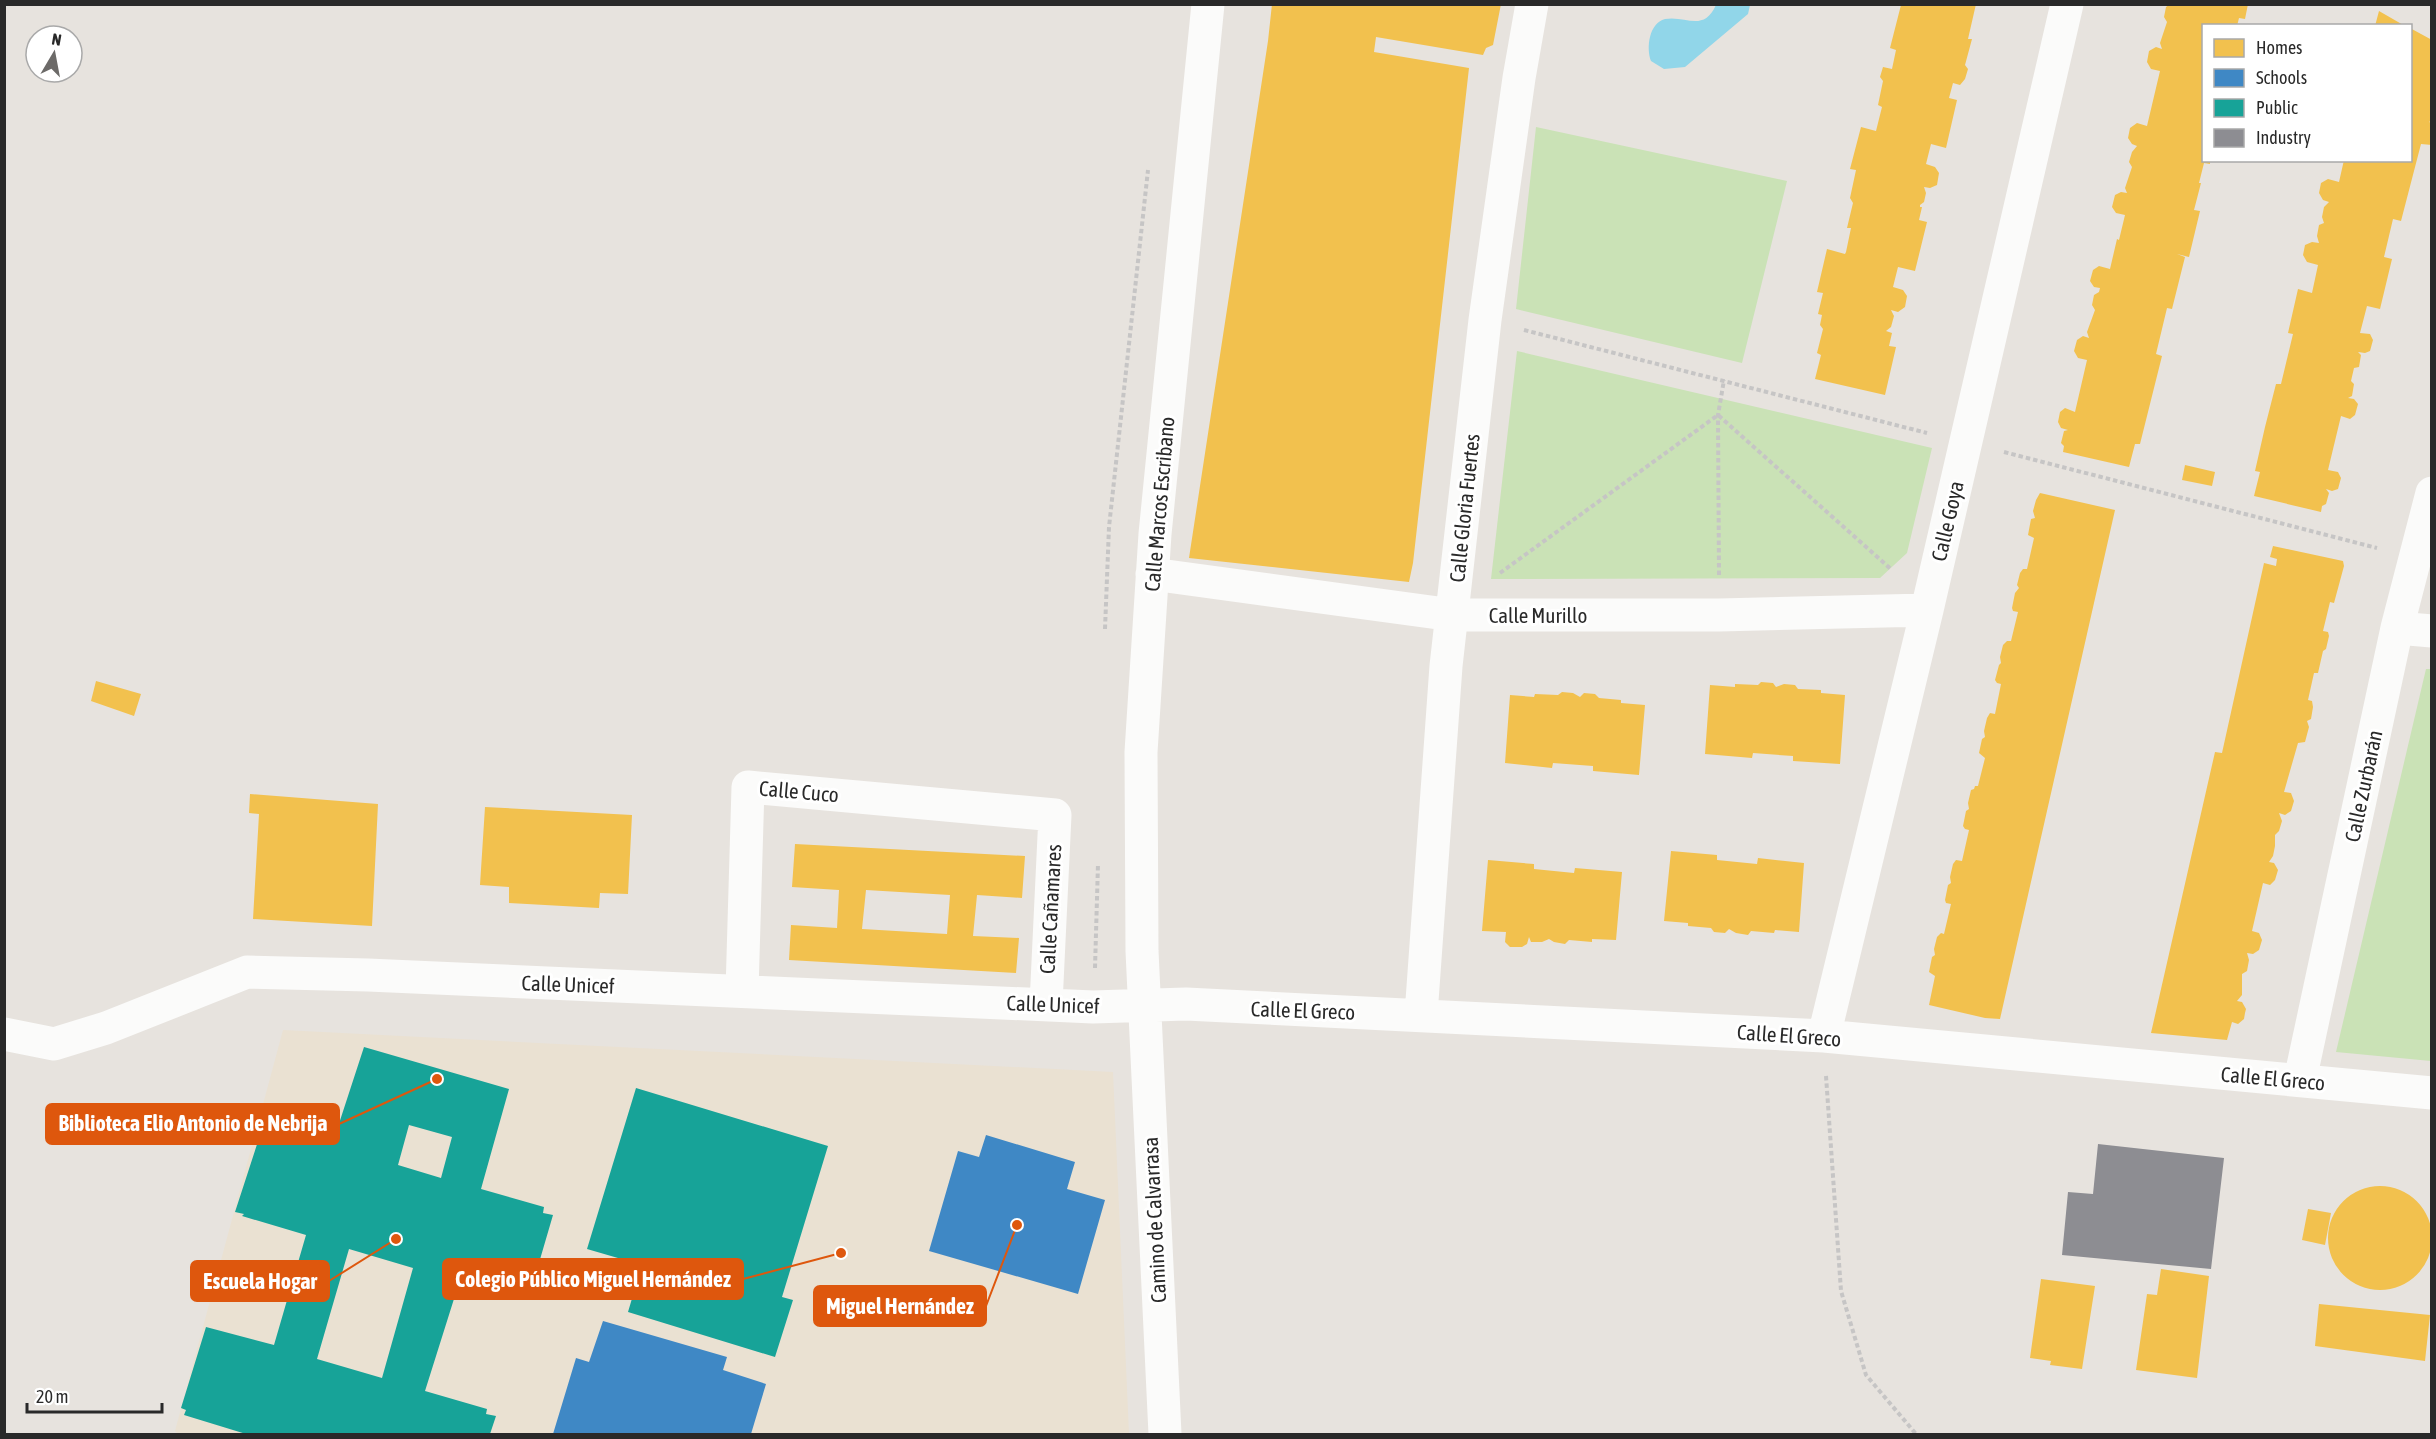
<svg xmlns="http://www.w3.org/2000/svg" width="2436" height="1439" font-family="'Asap Condensed',sans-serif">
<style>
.education{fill:#eae1d2}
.green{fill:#cae2b6}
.water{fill:#91d6e9}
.homes{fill:#f2c14e;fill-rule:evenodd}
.schools{fill:#3f88c5}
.public{fill:#17a398;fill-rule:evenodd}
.industry{fill:#8d8d92}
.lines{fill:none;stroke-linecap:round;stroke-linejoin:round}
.path{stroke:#c6c5c5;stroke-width:4;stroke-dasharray:4.5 3;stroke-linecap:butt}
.minor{stroke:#fbfbfa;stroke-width:33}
.labels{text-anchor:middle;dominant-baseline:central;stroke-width:6;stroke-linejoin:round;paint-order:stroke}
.street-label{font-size:21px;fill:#292929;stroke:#fff}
.leader{fill:none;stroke:#de570d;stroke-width:2}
.callout-dot{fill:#de570d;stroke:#fff;stroke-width:2}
.callout{fill:#de570d;stroke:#de570d;stroke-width:2}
.callout-label{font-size:22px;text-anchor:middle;font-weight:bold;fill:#fff}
</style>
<rect width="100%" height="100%" fill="#e7e3de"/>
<!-- education -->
<path class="education" d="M283,1030L1113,1072L1129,1434H178L175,1431Z"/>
<!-- green -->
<path class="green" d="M1536,127L1787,181L1742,363L1516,309Z
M1517,351L1932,448L1907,553L1880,578L1491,579Z
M2426,669H2432L2431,1061L2336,1052Z"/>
<!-- water -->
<path class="water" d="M1716,5H1750L1748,14L1685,67L1664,69L1651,61C1646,48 1649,23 1665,19C1686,15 1703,33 1716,5Z"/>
<!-- homes -->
<path class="homes" d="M1272,4H1501L1493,45L1486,48L1483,55L1376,37L1374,52L1469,68L1413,563L1409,582L1189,558L1268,41Z
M1976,4L1968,39H1972L1965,65L1968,69L1965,79L1960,85L1953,83L1949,98L1957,100L1946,148L1931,144L1926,164L1935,167L1939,173L1937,185L1930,188L1924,187L1926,193L1924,202L1920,205V207H1922L1919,220L1927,222L1915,271L1898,267L1893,287L1903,290L1907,296L1905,307L1898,312L1891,310L1894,316L1891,327L1886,331L1892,333L1889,346L1896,347L1885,395L1815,379L1821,355L1817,353L1823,329L1820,325L1822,315L1818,314L1823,293L1817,292L1827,249L1845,254L1846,252L1851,228H1847L1853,203L1850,198L1856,170L1850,169L1861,127L1876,131L1882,107L1878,105L1883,81L1880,77L1883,67L1892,69L1896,50L1890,48L1901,5Z
M2170,4H2248L2245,19L2239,18L2237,26H2204V160H2210V164L2204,163L2199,183H2201L2194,210L2200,211L2189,257L2177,254L2185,257L2172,309L2167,308L2156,354L2162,356L2140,444H2135L2129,467L2063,452L2064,446L2061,443L2064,431L2068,430L2061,428L2058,422L2060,412L2065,408L2075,412L2087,360L2078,358L2074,351L2077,340L2083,336L2089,338L2087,332L2095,310L2092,305L2094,295L2099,292L2100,288L2094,287L2090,281L2093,270L2099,266L2110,269L2117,239L2119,240L2125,215L2116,213L2112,207L2115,195L2121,192L2127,193L2125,188L2132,167L2129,162L2132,152L2137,146L2132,144L2128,138L2130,128L2137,123L2147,126L2160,71L2151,69L2147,62L2149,51L2156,47L2162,49L2160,43L2167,22L2164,17L2166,7Z
M2379,11L2405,26H2375Z
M2410,28L2432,40V120L2429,122L2432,123V145L2421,144L2401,221L2393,219L2384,257L2392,259L2380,309L2367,306L2360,333L2370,334L2373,340L2370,351L2365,353L2358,352L2361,355L2359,367L2354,368L2351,381L2354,384L2352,396L2348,398L2354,399L2358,404L2355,415L2350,419L2341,416L2328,470L2338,472L2341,478L2338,489L2332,491L2326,489L2329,493L2326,504L2322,506L2321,512L2254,496L2260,472L2255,471L2265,427L2276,384H2281L2293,334L2288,333L2298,289L2312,293L2318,265L2307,262L2303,255L2305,245L2312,242L2319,243L2317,236L2319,225L2324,223L2322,217L2324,207L2329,202L2323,200L2319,193L2321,183L2328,179L2339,182L2344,160H2410Z
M2185,465L2215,472L2212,486L2182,480Z
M2040,493L2115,510L2000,1019L1985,1018L1929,1005L1935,976L1929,972L1932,957L1935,955L1934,949L1937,937L1941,933L1944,934L1951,904L1946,903L1945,900L1948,885L1951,883L1950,877L1953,864L1956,860L1962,861L1969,830L1965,829L1963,826L1966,811L1969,809L1968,803L1971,790L1974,789L1975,786H1978L1985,758L1979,753L1982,739L1985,737L1984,731L1987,718L1990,713L1995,714L2001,684L1997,683L1995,680L1999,665L2001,663L2000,657L2003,645L2007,641H2011L2018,612L2013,611L2012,608L2015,593L2019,588L2017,585L2020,573L2023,569H2027L2034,538L2028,535L2031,519L2035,518L2033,511L2036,500Z
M2273,546L2343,561L2344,566L2334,603L2330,602L2323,631L2328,632L2329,636L2326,649L2323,651L2318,673H2314L2308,700L2312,701L2313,707L2311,719L2307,721L2309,727L2305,742L2298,743L2284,792L2291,793L2294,801L2291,811L2285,815L2279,813L2282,821L2279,831L2275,835V846L2273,856L2269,862L2274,863L2278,870L2275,880L2270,885L2263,883L2252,931L2259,933L2262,940L2259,950L2253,954L2247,953L2249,960L2247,971L2242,974V995L2237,1001L2242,1002L2246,1009L2245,1013L2244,1019L2238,1024L2232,1022L2227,1040L2151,1033L2215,752L2222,753L2264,563L2276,566L2277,559L2270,557Z
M96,681L141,694L134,716L91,701Z
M1761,682L1773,683L1776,687L1784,684L1795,685L1798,689L1821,690V693L1845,695L1840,764L1793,761V756L1753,753L1752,758L1705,754L1710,685L1735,687V684L1758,685Z
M1562,692L1573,693L1580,697L1584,693L1595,694L1599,698L1621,700V703L1645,705L1639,775L1593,771V766L1553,763L1552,768L1505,763L1510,695L1534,697L1535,694L1558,695Z
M250,794L378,804L372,926L253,919L259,814L249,813Z
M485,807L632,815L628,894L600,893L599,908L509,903V887L480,885Z
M795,844L1025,856L1022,898L977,895L973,936L1019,938L1016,973L789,960L791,925L837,928L839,890L792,887ZM866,890L950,895L947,934L862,929Z
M1671,851L1717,855V860L1757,864L1758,858L1804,863L1799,932L1775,930L1774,933L1751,931L1748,935L1736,933L1729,929L1725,933L1714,932L1711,928L1688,926V923L1664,921Z
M1488,860L1534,864V869L1574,873L1575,868L1622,872L1616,940L1592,939V942L1569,940L1565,944L1554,942L1549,939L1542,942H1531L1529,937L1527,944L1522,947H1510L1505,942L1506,932L1482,931Z
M2328 1238a52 52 0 1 1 104 0a52 52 0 1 1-104 0Z
M2308,1209L2331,1213L2325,1245L2302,1240Z
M2161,1269L2209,1276L2197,1378L2136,1370L2147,1294L2157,1295Z
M2041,1279L2095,1286L2082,1369L2050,1365L2051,1361L2030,1358Z
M2319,1304L2430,1315L2425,1361L2315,1346Z"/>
<!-- schools -->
<path class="schools" d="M986,1135L1075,1162L1067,1189L1105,1200L1078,1294L929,1251L958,1151L979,1157Z
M603,1321L727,1357L723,1370L766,1384L751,1434H553L576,1358L589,1362Z"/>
<!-- public -->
<path class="public" d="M364,1047L509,1089L481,1189L544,1207L543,1213L553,1215L529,1297L519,1295L517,1298L459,1283L425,1391L487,1409L486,1414L496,1416L490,1434H246L184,1415L186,1410L181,1408L206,1327L274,1345L306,1235L242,1216L244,1214L235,1212L262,1129L272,1131L274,1128L332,1145ZM409,1125L452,1137L441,1178L398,1165ZM349,1249L413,1268L382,1378L317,1359Z
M636,1088L828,1146L782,1297L793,1300L775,1357L628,1312L642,1265L587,1249Z"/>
<!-- industry -->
<path class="industry" d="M2098,1144L2224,1158L2211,1269L2062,1255L2068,1192L2093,1194Z"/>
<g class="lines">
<!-- path -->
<path class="path" d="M1524,330L1927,433
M2004,452L2377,548
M1500,573L1718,415L1892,570
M1719,575L1718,415L1724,380
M1105,629L1109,527L1148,170
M1095,968L1098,864
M1826,1076L1841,1291L1866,1375L1916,1434"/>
<!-- minor -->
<path class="minor" d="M1152,574L1453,615H1719L1927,610
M2397,628L2432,631
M742,991L748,787L1055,815L1046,1004
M1421,1015L1446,666L1485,320L1519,78L1532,4
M4,1034L54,1044L106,1028L247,972L368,975L1093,1007L1186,1004L1824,1036L2432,1093
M1824,1036L1927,610L2067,4
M2300,1080L2397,628L2432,493
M1165,1434L1142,951L1141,752L1155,534L1208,4"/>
</g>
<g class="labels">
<!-- street labels -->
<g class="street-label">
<text transform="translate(1159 504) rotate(-85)">Calle Marcos Escribano</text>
<text transform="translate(1464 508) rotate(-84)">Calle Gloria Fuertes</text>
<text transform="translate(1947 521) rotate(-77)">Calle Goya</text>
<text x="1538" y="615">Calle Murillo</text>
<text transform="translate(2363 786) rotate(-78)">Calle Zurbarán</text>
<text transform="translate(799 791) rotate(5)">Calle Cuco</text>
<text transform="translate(1050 909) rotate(-87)">Calle Cañamares</text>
<text transform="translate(568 984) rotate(2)">Calle Unicef</text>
<text transform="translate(1053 1004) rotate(2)">Calle Unicef</text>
<text transform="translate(1303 1010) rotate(2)">Calle El Greco</text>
<text transform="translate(1789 1035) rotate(4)">Calle El Greco</text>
<text transform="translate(2273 1078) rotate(5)">Calle El Greco</text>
<text transform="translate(1154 1220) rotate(-93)">Camino de Calvarrasa</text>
</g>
</g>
<!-- callouts -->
<path class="leader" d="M437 1079L339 1124M841 1253L743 1279M396 1239L329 1281M1017 1225L986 1306"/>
<g class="callout-dot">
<circle cx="437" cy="1079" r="6"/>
<circle cx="841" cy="1253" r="6"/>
<circle cx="396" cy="1239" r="6"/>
<circle cx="1017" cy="1225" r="6"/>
</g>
<g class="callout">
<rect x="46" y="1104" width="293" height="40" rx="6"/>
<rect x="443" y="1259" width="300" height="40" rx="6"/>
<rect x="191" y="1261" width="138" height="40" rx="6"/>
<rect x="814" y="1286" width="172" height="40" rx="6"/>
</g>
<g class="callout-label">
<text x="193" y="1131">Biblioteca Elio Antonio de Nebrija</text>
<text x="593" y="1287">Colegio Público Miguel Hernández</text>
<text x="260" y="1289">Escuela Hogar</text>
<text x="900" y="1314">Miguel Hernández</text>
</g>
<!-- border -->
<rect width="2436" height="1439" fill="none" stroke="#292929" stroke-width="12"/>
<!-- legend -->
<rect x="2202" y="24" width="210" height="138" fill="#ffffff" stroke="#a9a9a9" stroke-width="1.5"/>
<rect x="2214" y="39" width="30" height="18" fill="#f2c14e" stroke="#a9a9a9" stroke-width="1.5"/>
<text x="2256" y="54" font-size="18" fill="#292929">Homes</text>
<rect x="2214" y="69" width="30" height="18" fill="#3f88c5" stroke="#a9a9a9" stroke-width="1.5"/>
<text x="2256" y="84" font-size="18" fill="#292929">Schools</text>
<rect x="2214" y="99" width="30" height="18" fill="#17a398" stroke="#a9a9a9" stroke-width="1.5"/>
<text x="2256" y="114" font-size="18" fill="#292929">Public</text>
<rect x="2214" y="129" width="30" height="18" fill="#8d8d92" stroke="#a9a9a9" stroke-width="1.5"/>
<text x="2256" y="144" font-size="18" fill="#292929">Industry</text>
<!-- north arrow -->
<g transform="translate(54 54) rotate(10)"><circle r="28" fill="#ffffff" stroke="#a9a9a9" stroke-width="1.5"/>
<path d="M0-4.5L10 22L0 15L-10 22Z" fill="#6c6a68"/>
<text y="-9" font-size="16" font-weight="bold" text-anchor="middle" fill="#292929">N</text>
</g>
<!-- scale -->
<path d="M27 1403v9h135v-9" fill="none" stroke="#292929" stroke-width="3"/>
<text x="36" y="1403" font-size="18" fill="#292929" stroke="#ffffff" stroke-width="4.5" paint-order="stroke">20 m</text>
</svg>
